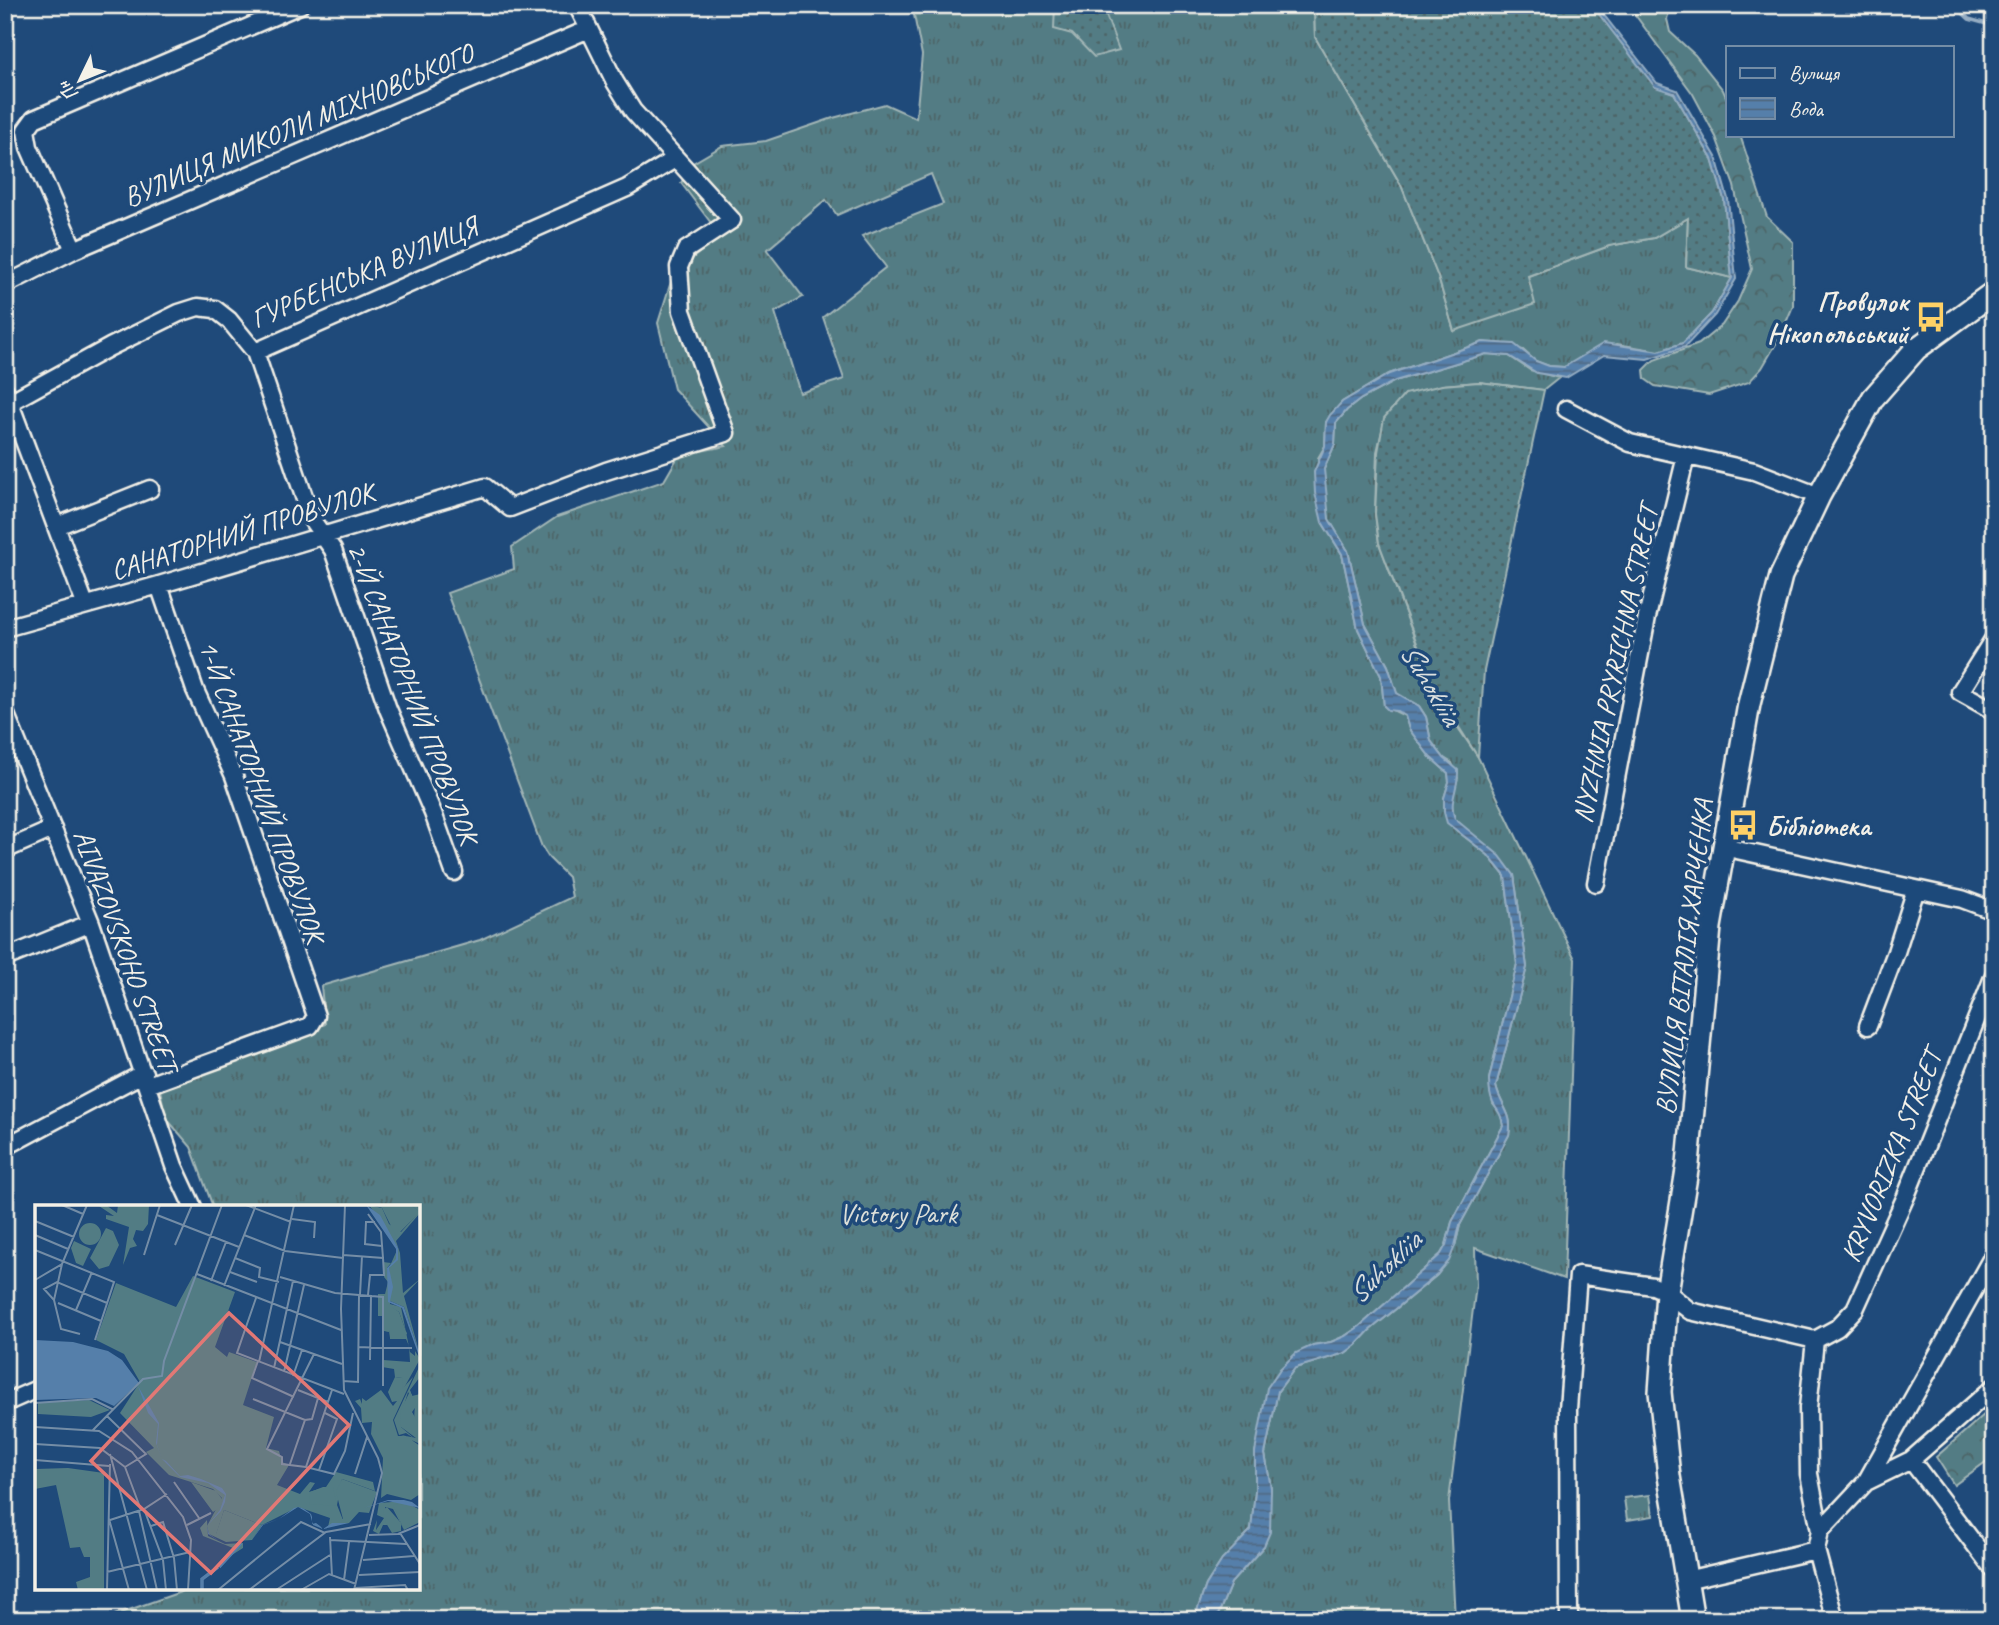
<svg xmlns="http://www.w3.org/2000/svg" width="1999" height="1625" font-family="Caveat,sans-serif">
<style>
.grass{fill:url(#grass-tufts);stroke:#a3b6b6;stroke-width:2;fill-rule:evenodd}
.forest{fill:url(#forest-crowns);stroke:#a3b6b6;stroke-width:2}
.garden{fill:url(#garden-dots);stroke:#a3b6b6;stroke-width:2}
.water{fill:url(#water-rules);stroke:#95adc3;stroke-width:2}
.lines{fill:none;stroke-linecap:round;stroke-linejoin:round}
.stream{stroke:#95adc3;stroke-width:3.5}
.street-casing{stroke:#f4f1e8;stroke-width:21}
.secondary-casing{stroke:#f4f1e8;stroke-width:26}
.street{stroke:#1f4a7a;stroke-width:16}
.secondary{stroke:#1f4a7a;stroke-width:21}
.labels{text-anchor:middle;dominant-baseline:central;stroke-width:7;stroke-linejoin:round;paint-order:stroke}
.street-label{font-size:28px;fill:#f4f1e8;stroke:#1f4a7a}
.poi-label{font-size:28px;font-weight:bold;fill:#f4f1e8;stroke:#1f4a7a;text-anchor:end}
.park-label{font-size:28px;fill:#dcdfd9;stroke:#1f4a7a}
.water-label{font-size:30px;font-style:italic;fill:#dce0df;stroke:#1f4a7a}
.inset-river{fill:none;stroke:#557faa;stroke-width:3.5}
.inset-road{fill:none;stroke:#748da6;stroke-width:2}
.view{fill:#e27875;fill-opacity:0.15;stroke:#e27875;stroke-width:3.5}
.inset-edge{fill:none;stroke:#f4f1e8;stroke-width:3.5}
</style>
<defs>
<pattern id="grass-tufts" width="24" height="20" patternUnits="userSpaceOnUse" patternTransform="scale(1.75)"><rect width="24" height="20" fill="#527c84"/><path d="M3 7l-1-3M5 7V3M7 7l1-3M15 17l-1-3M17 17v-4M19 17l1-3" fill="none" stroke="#4e6568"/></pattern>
<pattern id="forest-crowns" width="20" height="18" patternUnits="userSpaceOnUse" patternTransform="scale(1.75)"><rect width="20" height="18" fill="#527c84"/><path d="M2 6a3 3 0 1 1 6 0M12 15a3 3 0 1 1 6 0" fill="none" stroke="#4e6568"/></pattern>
<pattern id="garden-dots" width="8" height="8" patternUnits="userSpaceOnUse" patternTransform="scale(1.75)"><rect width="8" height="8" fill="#527c84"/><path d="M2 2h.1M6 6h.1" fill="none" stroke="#4e6568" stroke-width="1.8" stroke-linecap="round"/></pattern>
<pattern id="water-rules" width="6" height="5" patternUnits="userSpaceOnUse" patternTransform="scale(1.75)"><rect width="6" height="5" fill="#557faa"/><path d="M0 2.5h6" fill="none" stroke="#506982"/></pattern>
</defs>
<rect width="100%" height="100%" fill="#1f4a7a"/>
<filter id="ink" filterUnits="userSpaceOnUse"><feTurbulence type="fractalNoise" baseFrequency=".0143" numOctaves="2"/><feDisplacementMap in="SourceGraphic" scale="14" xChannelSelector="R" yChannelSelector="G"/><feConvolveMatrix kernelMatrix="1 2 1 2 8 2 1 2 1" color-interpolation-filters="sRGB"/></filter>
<g filter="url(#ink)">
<!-- grass -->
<path class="grass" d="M912,5H1314L1315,37L1401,185L1438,277L1454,331L1528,276L1609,246L1654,238L1688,218L1686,267L1732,278L1712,313L1683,343L1659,351L1617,344L1564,367L1549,366L1535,361L1523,350L1483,342L1389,374L1342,402L1326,422L1325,446L1318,458L1322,522L1342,554L1358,629L1381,676L1384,706L1405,716L1409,729L1430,757L1448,773L1449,782L1444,798L1457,831L1488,855L1505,876L1517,964L1489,1079L1493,1104L1501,1114L1503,1126L1452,1222L1446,1245L1441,1254L1360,1326L1345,1336L1331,1342L1313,1345L1280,1369L1255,1452V1491L1251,1530L1222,1560L1206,1585L1194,1620H100L192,1588H418V1207H213L191,1147L166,1118L160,1090L325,1024L321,986L480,940L572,897L568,877L549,858L542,847L447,593L514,569L512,547L557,517L664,481L679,455L726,446L674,389L658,323L673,275L720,235L681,183L693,163L722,146L766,141L833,118L885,104L916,118L922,55ZM931,174L943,204L862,236L886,267L823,317L844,379L800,393L775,312L803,297L767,250L826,200L837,215Z
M1486,354L1509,356L1530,370L1559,378L1544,390L1479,382L1442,385L1385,418L1377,452L1376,480L1375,514L1379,543L1419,650L1450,716L1478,757L1575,959L1564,1279L1475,1248L1476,1285L1449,1501L1455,1620H1216L1231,1583L1264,1546L1271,1488L1265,1454L1278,1391L1295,1368L1345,1353L1356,1345L1369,1331L1437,1275L1455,1246L1460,1225L1509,1135C1514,1113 1500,1106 1496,1086L1527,967L1514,875L1455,819C1449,804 1453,793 1458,778L1452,763L1444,758L1431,741L1426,717L1419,706L1397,694L1388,666L1365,624L1348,551L1329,520L1324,490V469L1335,444L1336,423L1347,410L1361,399L1395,381Z
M1650,1495L1653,1516L1627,1520L1624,1498Z"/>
<!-- forest -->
<path class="forest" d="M1628,5H1671L1667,19L1670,32L1695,55L1723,90L1728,101V135H1740L1767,217L1793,242V306L1780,337L1762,368L1749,382L1709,395L1655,386L1645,379L1644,370L1654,360L1699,344L1722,325L1738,301L1752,269L1734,186L1716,137L1693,94Z
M1994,1406V1456L1954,1485L1936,1457Z"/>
<!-- garden -->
<path class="garden" d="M1055,5H1102L1119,50L1094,57L1072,34L1054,29Z
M1314,5H1592L1655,86L1674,93L1712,159L1724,199L1732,278L1686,267L1688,218L1654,238L1609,246L1528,276L1535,304L1454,331L1438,277L1401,185L1315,37Z
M1479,382L1544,390L1484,671L1478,757L1434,688L1379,543L1375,514L1378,452L1384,418L1405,394L1442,385Z"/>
<!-- water -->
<path class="water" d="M1592,5H1596L1657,83L1677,90L1716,157L1728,199L1736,279L1715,315L1685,347L1647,359L1604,355L1566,378L1537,373L1509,356L1486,354L1395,381L1361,399L1347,410L1336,423L1335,444L1324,469L1329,519L1348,551L1365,624L1388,666L1397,693L1419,706L1426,717L1431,741L1444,758L1458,770C1459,788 1448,801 1455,819L1500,856L1514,875L1527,967L1496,1086C1500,1106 1514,1113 1509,1135L1460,1225L1455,1246L1449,1261L1437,1275L1369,1331L1356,1345L1345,1353L1295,1368L1278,1391L1265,1454L1271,1488L1270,1532L1264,1546L1231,1583L1216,1620H1194L1206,1585L1222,1560L1251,1530L1255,1491V1452L1267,1388L1280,1369L1296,1353L1313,1345L1331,1342L1345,1336L1360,1326L1441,1254L1446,1245L1452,1222L1503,1126C1502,1115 1498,1112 1493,1103C1489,1095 1489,1087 1489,1079L1517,964L1505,876L1488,855L1447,823L1444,812V798L1449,782L1448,773L1430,757L1409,729L1405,716L1397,711L1388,710L1384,706L1381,676L1358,629L1342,554L1322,522L1315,493L1314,472L1325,446L1326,422L1330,415L1342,402L1389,374L1483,342L1514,344L1536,361L1549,366L1564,367L1604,343L1659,351L1683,343L1712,313L1732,278L1724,199L1712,159L1674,93L1655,87Z"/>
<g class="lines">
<!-- stream -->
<path class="stream" d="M1954,5L1969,19L1994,26"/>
<!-- street casing -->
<g class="street-casing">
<path id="street" d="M74,250L29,147L26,130L34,119L300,5
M5,285L74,250L589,29L577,5
M255,352L312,520L333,550L388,709L433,813L454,872
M5,390L85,604
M10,402L110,347L179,313L198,307L215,309L229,320L255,352L627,188L675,159
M1566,409L1630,443L1754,471L1819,496
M57,526L150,489
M5,628L159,585L485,487L510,508L606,471L726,433L682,311L679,267L686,250L732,220L633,111L615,82L589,29
M1994,638L1960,692L1994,711
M5,712L91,923L174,1166L193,1207
M1723,847L1962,899L1994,911
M5,850L53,829
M1596,883L1647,617L1686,456
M5,958L91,923
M1868,1026L1896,952L1916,889
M148,1085L310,1026L316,1016L234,776L195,690L159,585
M5,1147L144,1073
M1815,1340L1837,1328L1855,1309L1906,1196L1994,975
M1815,1340L1808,1408L1809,1474L1820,1531L1816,1550L1835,1620
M5,1403L37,1389
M1911,1460L1994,1570
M1866,1482L1911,1460L1994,1387
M1820,1531L1866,1482L1994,1254
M1686,1580L1816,1550
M1569,1620L1568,1409L1578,1275L1653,1286L1667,1292L1690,1311L1815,1340"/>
</g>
<!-- secondary casing -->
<g class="secondary-casing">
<path id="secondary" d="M1693,1620L1669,1476L1660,1392L1667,1292L1688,1164L1710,927L1749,704L1781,576L1819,496L1873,398L1916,349L1994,292"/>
</g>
<!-- street -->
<use href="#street" class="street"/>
<!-- secondary -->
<use href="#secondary" class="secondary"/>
</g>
</g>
<!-- icons -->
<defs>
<g id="bus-bare" transform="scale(2.415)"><path d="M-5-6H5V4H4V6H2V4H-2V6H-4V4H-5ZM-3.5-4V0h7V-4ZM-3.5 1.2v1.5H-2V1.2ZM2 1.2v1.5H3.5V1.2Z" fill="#ffd166" stroke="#1f4a7a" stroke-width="2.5" paint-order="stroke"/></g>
</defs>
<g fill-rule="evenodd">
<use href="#bus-bare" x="1931" y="317"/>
<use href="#bus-bare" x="1743" y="825"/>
</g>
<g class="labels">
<!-- street labels -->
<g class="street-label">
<text transform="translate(298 125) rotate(-23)">ВУЛИЦЯ МИКОЛИ МІХНОВСЬКОГО</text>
<text transform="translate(364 272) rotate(-23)">ГУРБЕНСЬКА ВУЛИЦЯ</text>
<text transform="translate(242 531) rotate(-17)">САНАТОРНИЙ ПРОВУЛОК</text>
<text transform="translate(1615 664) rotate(-78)">NYZHNIA PRYRICHNA STREET</text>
<text transform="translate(413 693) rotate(69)">2-Й САНАТОРНИЙ ПРОВУЛОК</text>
<text transform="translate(262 791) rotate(70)">1-Й САНАТОРНИЙ ПРОВУЛОК</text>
<text transform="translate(126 950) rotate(70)">AIVAZOVSKOHO STREET</text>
<text transform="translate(1684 957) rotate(-83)">ВУЛИЦЯ ВІТАЛІЯ ХАРЧЕНКА</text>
<text transform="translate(1891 1156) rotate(-68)">KRYVORIZKA STREET</text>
</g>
<!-- poi labels -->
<g class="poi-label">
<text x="1908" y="301">Провулок<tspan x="1908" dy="32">Нікопольський</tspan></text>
<text x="1766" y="825" text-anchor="start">Бібліотека</text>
</g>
<!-- park labels -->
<g class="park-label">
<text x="898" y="1213">Victory Park</text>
</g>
<!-- water labels -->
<g class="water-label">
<text transform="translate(1431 684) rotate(59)">Suhokliia</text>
<text transform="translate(1384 1267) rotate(-44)">Suhokliia</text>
</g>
</g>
<!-- overview -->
<g transform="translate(35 1205)">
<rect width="385" height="385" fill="#1f4a7a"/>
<path d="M334,0L347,3L354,19L366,27L384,7L376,0H385V8L361,36L365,48L368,88L385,74L369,91L385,150L369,102L355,96L354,63L363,43ZM348,57L356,58L352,63L355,82V99L366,102L375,147L380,151V146L385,154L364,192L365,183L359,189V183L367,173L360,172L359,164L347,162L348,155L375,157L374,141L371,134H355V127L349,126V111H343V89H350L353,77L349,72ZM350,99L364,107L372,129L355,133ZM158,71L200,87L180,142L192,152L194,147L222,157L208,200L239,212L231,243L244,246L247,257L254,260L242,280L265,289L275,277L280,278L274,287L291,282L301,267L338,277L340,286L307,274L302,300L308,315L304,317L293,322L295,313L263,302L227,320L189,305L181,330L174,329L172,321L187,293L178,284L134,270L111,247L119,243L85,208L105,177L89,149L61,135L81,78L141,102ZM385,160V172L375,185L377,191L385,189V221L379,215L380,198L373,187L366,211V222L380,234L371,228L364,230L359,215ZM369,296L385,305L359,300L369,325L358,304L350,302L353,320H348L344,329L338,326L342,315L341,325L349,313L342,310L344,298Z" fill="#527c84" fill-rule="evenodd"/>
<path d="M71,0L82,8L83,0H114L113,19L108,26L101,25L98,34L102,41L95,43L88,60L94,22L71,14V10L79,11L64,1ZM340,0H376L385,7L361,31L347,3ZM350,97L364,107L372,129L365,134H355V127L350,126ZM360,172L368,173L367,184L378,172L358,215L363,231H371L385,241V289L376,295L352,289L346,293L348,253L336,229L337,217L327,218L326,203L320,196L325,194L327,199V193L331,196L346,185L358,201L362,196L357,197L353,187ZM375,186L382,200L377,207L385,221V239L366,230L381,233L366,222L365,207ZM54,195L75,205L56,212L3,209V198ZM307,274L342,287L334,308L324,307L314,318L296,319L297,314H308L301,287ZM352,302L366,318V326L357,328L351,318L348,305ZM172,315L173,331L190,339L208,338V343L189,355L198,343L168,331L165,323Z" fill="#527c84"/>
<path d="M33,263L69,268V385H43L41,377L55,372V352H49L45,342L35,343L21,280L0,284V264ZM156,277L181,286L187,294L184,303L178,307ZM288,282H298L302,301L274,299L275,287ZM371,299L385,305V317L369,325L358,300ZM189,305L227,320L217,335L191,337L174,329H181Z" fill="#527c84"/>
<path d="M44 29a11 11 0 1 1 22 0a11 11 0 1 1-22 0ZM71,23L78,26L84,40L74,61L64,64L55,53ZM39,36L56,44L48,61L41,58L36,43Z" fill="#527c84"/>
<path d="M331,0L345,10L363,43V55L354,63L358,82L355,96L369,102L385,150V154L367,103L353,97L352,63L361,54V44ZM0,135L38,137L73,146L87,155L104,178L79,201L61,193L0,195ZM103,181L124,218L122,240L127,254L131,256L145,271L153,270L166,274L187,283L191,289L190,297L186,306L172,321L174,329L184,336L217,335L227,320L244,314L259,303L263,302L267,303L269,304L276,309L277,312V319L281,318L285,321L288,324L297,318H314L329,303L353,295H369L377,297L385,303L353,296L329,303L314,318L288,324L278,320L275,309L263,302L244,314L228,320L217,335L184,336L173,329L172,321L185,305L190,290L173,278L145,272L127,254L121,238L123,219L113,208Z" fill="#557faa"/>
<path class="inset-river" d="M184,362L206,338M167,385V374L183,362"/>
<path class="inset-road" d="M27,0L48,9M211,0L256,17M310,0L306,104L309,185L343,253L347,268L319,385M333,9L346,27L348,53M122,10L204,42M257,14L280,17L279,33M0,16L39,32M340,17H331L330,39L347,41M0,30L33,44M209,30L250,46L308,53M140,40L157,0M0,45L79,77L60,135M109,50L125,0M308,50L348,53L349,70H335L333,90M200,53L225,63L224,72L244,77M27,59L19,95L26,124L45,129M195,67L222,77M162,69L306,125M245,72L300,88L348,92V181M0,75L27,59L52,0M176,76L191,37M189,81L221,0M325,90L327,51M221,93L202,148L309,189M19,95L9,84L22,77L72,98M23,98L66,116M41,105L57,67M245,137L307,159M323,142L349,143M349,143H377M335,155L336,90M223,156L217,173L259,192M224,157L259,0M239,163L258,76M249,167L269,80M258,171L267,145M308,176L323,177L324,90M263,185L293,197M297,185L271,262L299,269L310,246L318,208M218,194L270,215M0,198L57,194L79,205M72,211L111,249L90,262M0,222L64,226L97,247L148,312L156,335L153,385M58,225L108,174L127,171L129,156L187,0M0,239L65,243L90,262M75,249L112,385M0,255L74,261M255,259L270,215L277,214L283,193M90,262L106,305M271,262L247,259V252L232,244L279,149M284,265L302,214L290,208M320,269L332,232M139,277L164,313M109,304L128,355L131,385M104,306L122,385M74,314L94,385M75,315L109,304L132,289M152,320L176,308M116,321L128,317L139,353L142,385M365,328L385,359M334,330L363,329L385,320M295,332L297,371M295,335L371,339M328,355L379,351M72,367L155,347M324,370L385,367M309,375L314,337M320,383L370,380L373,385M72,385L75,259M183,385L266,317L290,328M214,385L291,327L336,319M241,385L295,350M266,385L294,369L321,379"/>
<path class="view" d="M194,108L314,220L176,368L56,256Z"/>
<rect width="385" height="385" class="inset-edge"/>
</g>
<!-- margin -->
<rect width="1999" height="1625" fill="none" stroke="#1f4a7a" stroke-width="28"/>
<rect x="14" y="14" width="1971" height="1597" fill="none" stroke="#f4f1e8" stroke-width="2.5" filter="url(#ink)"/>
<!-- legend -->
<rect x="1726" y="46" width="228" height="91" fill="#1f4a7a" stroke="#748da6" stroke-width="2"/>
<rect x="1740" y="68" width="35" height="10" fill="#1f4a7a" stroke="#748da6" stroke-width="2"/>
<text x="1789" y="80" font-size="21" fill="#f4f1e8">Вулиця</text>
<rect x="1740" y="98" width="35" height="21" fill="url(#water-rules)" stroke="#748da6" stroke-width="2"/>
<text x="1789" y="116" font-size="21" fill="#f4f1e8">Вода</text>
<!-- north arrow -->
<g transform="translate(80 80) rotate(227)" stroke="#1f4a7a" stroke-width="5" paint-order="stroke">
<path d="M0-5L12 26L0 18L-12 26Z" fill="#f4f1e8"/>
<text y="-10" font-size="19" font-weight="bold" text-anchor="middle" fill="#f4f1e8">Пн</text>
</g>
</svg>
